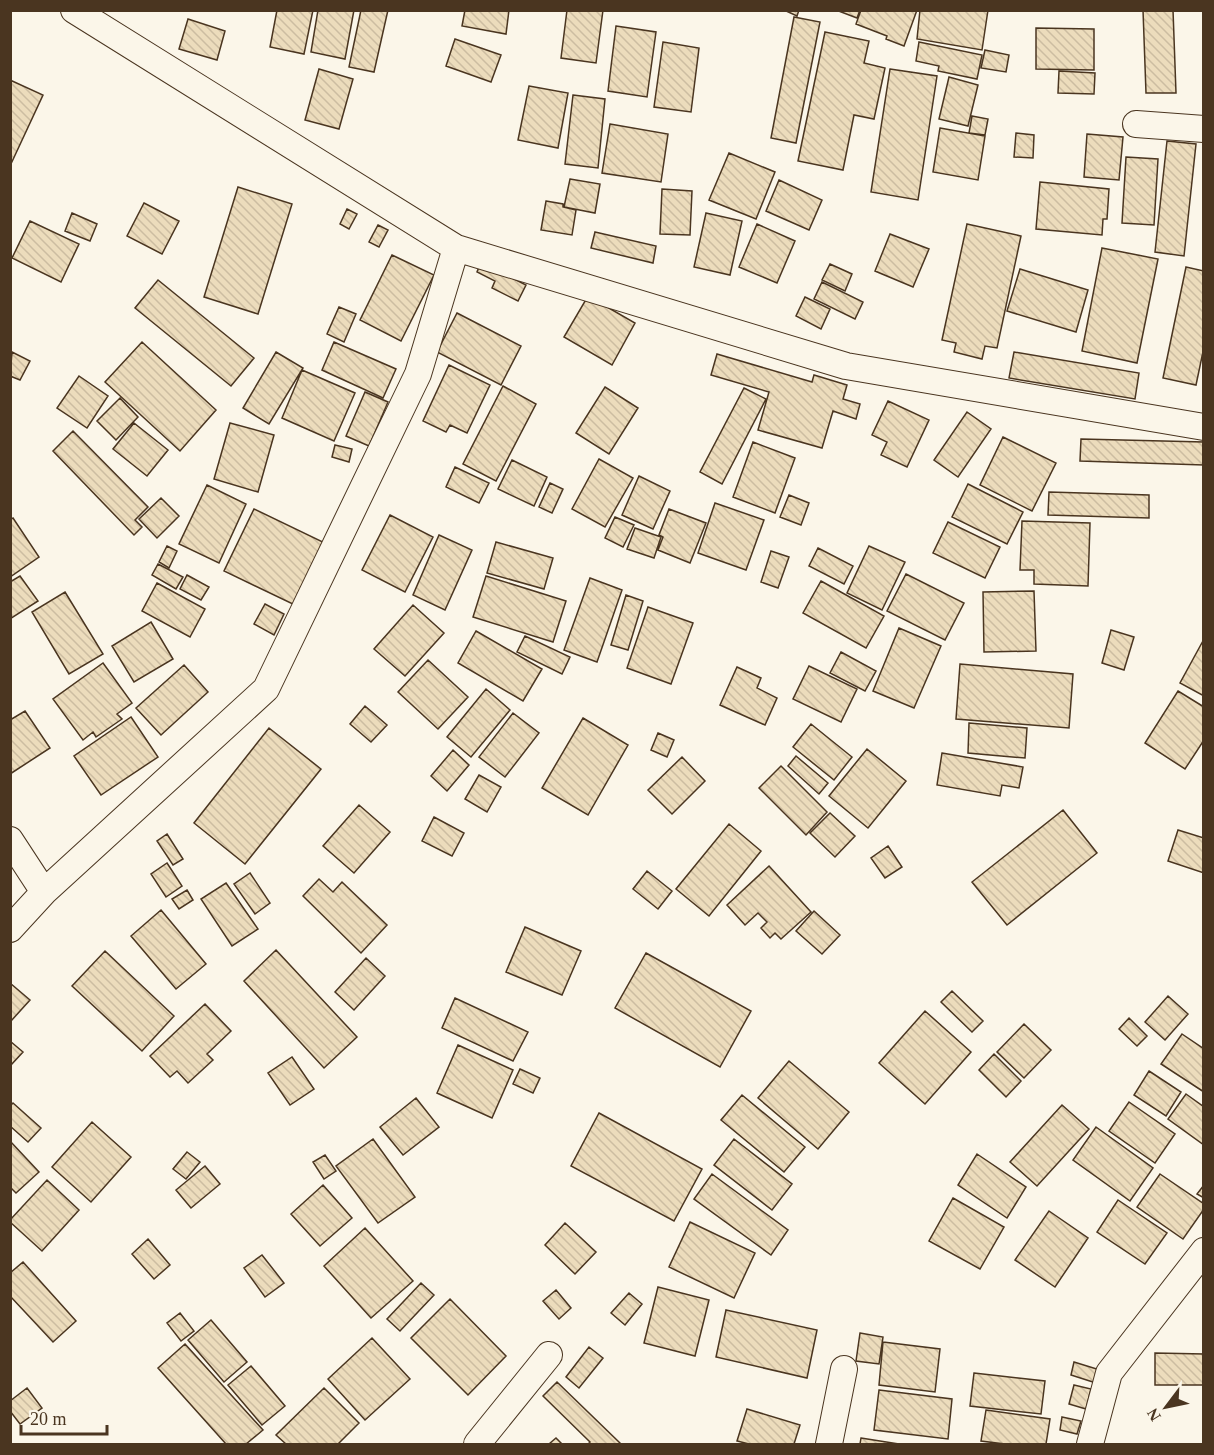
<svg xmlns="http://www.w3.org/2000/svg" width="1214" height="1455" font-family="'Times New Roman',serif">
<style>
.building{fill:url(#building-back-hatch);stroke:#4a3520;stroke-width:1.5}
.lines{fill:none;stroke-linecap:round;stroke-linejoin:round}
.minor-casing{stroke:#4a3520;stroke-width:28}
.minor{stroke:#fbf6e9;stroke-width:26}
</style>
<defs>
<pattern id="building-back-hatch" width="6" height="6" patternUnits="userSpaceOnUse" patternTransform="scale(1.5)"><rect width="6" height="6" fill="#ecdcbc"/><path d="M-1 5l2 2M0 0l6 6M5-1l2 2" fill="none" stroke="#ccbda1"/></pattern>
</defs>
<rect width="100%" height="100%" fill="#fbf6e9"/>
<!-- building -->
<path class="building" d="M277,10H313L304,54L270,47Z
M318,10H354L345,59L311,52Z
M361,10H388L374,72L349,67Z
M465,10H509L506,34L462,26Z
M567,10H603L596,63L561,58Z
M784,10H799L797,16Z
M836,10H860L857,18Z
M861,10H917L904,46L886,39L887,36L856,24Z
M920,10H988L982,50L917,39Z
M1143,10H1173L1176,93H1146Z
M794,17L820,22L796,143L771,138Z
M188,19L225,31L217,60L179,49Z
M616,26L656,32L647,97L608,91Z
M1036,28L1094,29V70L1036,69Z
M825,32L869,41L864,63L885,68L874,119L854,115L843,170L798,161Z
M455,39L501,55L491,82L446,66Z
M663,42L699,48L691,112L654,107Z
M919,42L982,55L977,79L938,71L939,66L916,61Z
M985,50L1009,55L1006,72L981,68Z
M319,69L353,79L339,129L305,120Z
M890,69L937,76L918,200L871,192Z
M1059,71L1095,73L1094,94L1058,93Z
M949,77L978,85L968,126L939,119Z
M10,80L43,95L10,166Z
M529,86L568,93L558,148L518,140Z
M573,95L605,99L598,168L565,164Z
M972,116L988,119L985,135L969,133Z
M610,124L668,134L661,182L602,173Z
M940,128L985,136L978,180L933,172Z
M1016,133L1034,135L1033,158L1014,157Z
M1087,134L1123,137L1119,180L1084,177Z
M1167,141L1196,144L1184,256L1155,252Z
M729,153L775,172L756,219L709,200Z
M1126,157L1158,159L1154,225L1122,223Z
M570,179L600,184L595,213L564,207Z
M779,180L822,200L809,230L766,211Z
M1040,182L1109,189L1107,219H1103L1102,235L1036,229Z
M238,187L292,204L258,314L204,297Z
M662,189L692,191L690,235L660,234Z
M546,201L563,204V207L576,210L572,235L541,230Z
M144,203L179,221L162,254L127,236Z
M347,209L357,214L349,229L340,224Z
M72,213L97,224L90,241L65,231Z
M706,213L742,221L730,275L694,267Z
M30,221L79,244L61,282L12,258Z
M757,224L795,241L777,283L739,267Z
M967,224L1021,236L997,348L985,346L982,359L954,352L956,343L942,340Z
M378,225L388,230L379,247L369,242Z
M595,232L656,246L653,263L591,248Z
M890,234L929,249L913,287L875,271Z
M1102,248L1158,259L1137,363L1082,351Z
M392,255L434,275L401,341L360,320Z
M481,262L526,285L518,301L492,288L495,281L477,272Z
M830,264L852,274L845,291L822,280Z
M1186,267L1204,271V347L1196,385L1163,378Z
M1020,269L1088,290L1076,332L1007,311Z
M158,280L254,358L231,386L135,308Z
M822,282L863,302L855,319L814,299Z
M588,296L635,323L612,365L564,337Z
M805,297L830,309L821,329L796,316Z
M339,307L356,314L344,342L327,334Z
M457,313L521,346L501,385L437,352Z
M142,342L216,410L180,451L105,382Z
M334,342L396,369L383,398L322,370Z
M12,352L30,361L20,380L10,376Z
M276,352L303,368L269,424L243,408Z
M1014,352L1139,373L1135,399L1009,378Z
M717,354L812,382L814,375L847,385L843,399L860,404L856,419L833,411L822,448L758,430L769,392L711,375Z
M449,365L490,385L467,433L450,425L446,432L423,421Z
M302,370L355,393L334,441L282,418Z
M79,376L108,396L87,428L57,408Z
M503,386L536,404L496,481L463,464Z
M605,387L638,408L609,454L576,433Z
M744,388L766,399L722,484L700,472Z
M365,392L388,402L369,446L346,436Z
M120,398L138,417L116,440L97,421Z
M888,401L929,420L907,467L881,455L887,442L872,435Z
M967,412L991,429L958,477L934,460Z
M134,423L168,450L147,476L113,449Z
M230,423L274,435L258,492L214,479Z
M73,431L148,507L135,520L142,527L134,535L53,451Z
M1003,437L1056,463L1032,511L980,485Z
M1081,439L1204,442V465L1080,461Z
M753,442L795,458L775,513L733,497Z
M335,445L352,449L349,462L332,457Z
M599,459L633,478L605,527L572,509Z
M512,460L547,477L534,506L498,489Z
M455,467L489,483L479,503L446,487Z
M639,476L670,491L653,529L622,515Z
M550,483L563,489L552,513L539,507Z
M968,484L1023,512L1007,544L952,517Z
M207,485L246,504L219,563L179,544Z
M1049,492L1149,495V518L1048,515Z
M789,495L809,503L801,525L780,517Z
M161,498L179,516L157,538L139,519Z
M715,503L764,520L746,570L698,553Z
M254,509L327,544L297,606L224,571Z
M669,509L706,523L690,563L658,550L663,537L659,535Z
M390,515L433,537L405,592L362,570Z
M615,517L634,525L623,547L605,538Z
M13,518L39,557L10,577V520Z
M1022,521L1090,523L1088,586L1034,584V570H1020Z
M948,522L1000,547L985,578L933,553Z
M635,528L661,537L654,558L627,549Z
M439,535L472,550L445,610L413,595Z
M496,542L553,558L544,589L487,573Z
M167,546L177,551L169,568L159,562Z
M869,546L905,562L882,610L847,593Z
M818,548L853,566L844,584L809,566Z
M771,551L789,557L778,588L761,582Z
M158,564L183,577L176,589L152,575Z
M906,574L964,603L945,640L887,611Z
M187,575L209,587L201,600L180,589Z
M20,576L38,601L10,619V582Z
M486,576L566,601L553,642L473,617Z
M590,578L622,590L597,662L564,650Z
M821,581L884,616L866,648L803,613Z
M157,583L205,609L190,637L142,611Z
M1034,591L1036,651L984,652L983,592Z
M65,592L103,654L69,674L32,612Z
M626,595L643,601L628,650L611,645Z
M265,604L284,614L274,635L254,624Z
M413,605L444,633L405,676L374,649Z
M648,607L693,623L671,684L627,668Z
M151,622L173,659L134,682L112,646Z
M899,628L941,646L914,708L873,691Z
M1111,630L1134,637L1124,670L1102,663Z
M476,631L542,669L523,701L458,663Z
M525,636L570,657L562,674L517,652Z
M1204,639V696L1180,683Z
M841,652L876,671L865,691L830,673Z
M428,660L468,697L438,729L398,692Z
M103,663L132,703L117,714L122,719L96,737L93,732L83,740L53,699Z
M960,664L1073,674L1069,728L956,719Z
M184,665L208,692L161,735L136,708Z
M809,666L857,689L841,722L793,699Z
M737,667L761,678L757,688L777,698L765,725L720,705Z
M486,689L510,710L471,757L447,737Z
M1178,691L1204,707V740L1185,769L1145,743Z
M365,706L387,725L371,742L350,724Z
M25,711L50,748L10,774V720Z
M513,713L539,733L505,777L479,757Z
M131,717L158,757L101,795L74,756Z
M583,718L628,745L588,815L542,788Z
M969,723L1027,728L1025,758L968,753Z
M811,724L852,757L834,780L793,747Z
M269,728L321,769L245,864L194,823Z
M658,733L674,740L667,757L651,750Z
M867,749L906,781L868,828L829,796Z
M453,750L469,765L447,791L431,776Z
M942,753L1023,767L1019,788L1002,785L1000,796L937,785Z
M796,756L828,783L819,794L788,766Z
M682,757L705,781L672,814L648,790Z
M781,766L827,812L806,835L759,788Z
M479,775L501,787L487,812L465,799Z
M359,805L390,832L354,873L323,846Z
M1063,810L1097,853L1007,925L972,882Z
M830,813L855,836L835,857L810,833Z
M434,817L464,833L452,856L422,841Z
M729,824L761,851L709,916L676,889Z
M1178,830L1204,838V873L1168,861Z
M167,834L183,859L173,865L157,841Z
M888,846L902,867L885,878L871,858Z
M167,863L182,886L166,897L151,874Z
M769,866L811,912L781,939L775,933L770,938L761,928L767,922L758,913L745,925L727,905Z
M647,871L672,891L658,909L633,889Z
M250,873L270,903L255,914L234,884Z
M319,879L333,892L342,882L387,925L361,953L303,896Z
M226,883L258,929L232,946L201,899Z
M187,890L193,900L179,909L172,899Z
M161,910L206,964L176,989L131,936Z
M814,911L840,935L822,954L796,931Z
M525,927L581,951L562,995L506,972Z
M276,950L357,1037L324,1068L244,981Z
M105,951L174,1016L142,1051L72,986Z
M646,953L751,1011L720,1067L615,1008Z
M366,958L385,976L354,1010L335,992Z
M10,983L30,1000L11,1021H10Z
M952,991L983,1021L972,1032L941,1002Z
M1168,996L1188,1014L1165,1040L1145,1022Z
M455,998L528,1032L513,1061L442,1028Z
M205,1004L231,1031L207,1054L213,1060L188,1083L177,1071L170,1077L150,1056Z
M925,1011L971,1052L925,1104L879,1063Z
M1129,1018L1147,1036L1137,1046L1119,1029Z
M1024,1024L1051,1050L1024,1078L997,1052Z
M1182,1034L1204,1049V1092L1161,1064Z
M10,1041L23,1052L10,1066Z
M458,1045L513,1070L492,1118L437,1093Z
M994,1054L1021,1081L1006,1097L979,1070Z
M292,1057L314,1089L290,1105L268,1073Z
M789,1061L849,1112L818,1149L758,1098Z
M520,1069L540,1078L533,1093L513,1084Z
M1149,1071L1181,1092L1166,1116L1134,1095Z
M1186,1094L1204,1107V1145L1168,1119Z
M742,1095L805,1147L784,1172L721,1120Z
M416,1098L439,1127L403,1155L380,1127Z
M1129,1102L1175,1134L1155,1163L1109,1131Z
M13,1103L41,1128L28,1142L10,1126V1106Z
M1062,1105L1089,1129L1037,1186L1010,1162Z
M599,1113L702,1169L674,1221L571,1166Z
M92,1122L131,1157L91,1202L52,1167Z
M1096,1127L1153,1168L1130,1201L1073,1160Z
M373,1139L415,1197L378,1223L336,1166Z
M734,1139L792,1184L772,1210L714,1165Z
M10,1141L39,1172L16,1193L10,1187Z
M187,1152L200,1162L186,1179L173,1169Z
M977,1154L1026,1187L1007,1218L958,1185Z
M325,1155L336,1171L324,1179L313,1162Z
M205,1166L220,1184L191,1208L176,1190Z
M712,1174L788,1230L771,1255L694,1199Z
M1160,1174L1204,1204V1209L1183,1239L1137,1207Z
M47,1180L79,1210L42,1251L10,1222V1220Z
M323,1185L352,1218L320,1246L291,1214Z
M1204,1185V1198L1197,1194Z
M953,1198L1004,1227L980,1269L929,1241Z
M1118,1200L1167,1233L1145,1264L1097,1232Z
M1049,1211L1088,1238L1055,1287L1015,1260Z
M690,1222L755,1253L734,1298L669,1267Z
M565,1223L596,1252L575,1274L545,1245Z
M365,1228L413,1281L371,1318L324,1266Z
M148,1239L170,1265L154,1279L132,1254Z
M262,1255L284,1283L265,1297L244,1268Z
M23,1262L76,1321L53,1342L10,1296V1273Z
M421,1283L434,1295L400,1331L387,1319Z
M658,1287L709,1300L695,1356L644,1343Z
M556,1290L571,1308L559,1319L543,1301Z
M629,1293L642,1304L625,1325L611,1313Z
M450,1299L506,1356L468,1395L411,1338Z
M726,1310L817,1330L807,1378L716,1357Z
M180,1313L194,1331L181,1341L167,1323Z
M211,1320L247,1362L224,1382L188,1340Z
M860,1333L883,1337L879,1364L856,1361Z
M372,1338L410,1379L365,1420L328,1379Z
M883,1342L940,1349L935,1392L879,1385Z
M185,1344L263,1430L246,1444H226L158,1368Z
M589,1347L603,1358L579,1388L566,1377Z
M1155,1353L1204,1354V1385H1155Z
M1074,1362L1100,1370L1096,1383L1071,1375Z
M251,1366L285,1406L262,1425L228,1385Z
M974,1373L1045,1381L1041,1414L970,1406Z
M557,1382L621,1444H588L590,1442L543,1396Z
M1074,1385L1091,1389L1086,1409L1069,1404Z
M27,1388L42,1408L20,1424L10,1411V1401Z
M324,1388L359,1423L338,1444H286L276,1435Z
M879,1390L952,1399L948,1439L874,1430Z
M747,1409L800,1425L794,1444H749L737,1441Z
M986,1410L1050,1419L1046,1444H1005L981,1441Z
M1062,1417L1081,1421L1077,1434L1060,1430Z
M556,1438L562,1444H549Z
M861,1438L899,1444H860Z"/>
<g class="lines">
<!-- minor casing -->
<g class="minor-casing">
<path id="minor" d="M74,10L456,248L846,366L1204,427
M1136,124L1204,129
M10,840L44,892
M10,929L44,892L266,689L418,374L456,248
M477,1444L549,1355
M829,1444L844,1369
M1090,1444L1109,1373L1204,1251"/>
</g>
<!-- minor -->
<use href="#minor" class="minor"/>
</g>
<!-- border -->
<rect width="1214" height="1455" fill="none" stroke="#4a3520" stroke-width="24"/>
<!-- north arrow -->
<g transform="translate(1166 1407) rotate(238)" stroke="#fbf6e9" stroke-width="4.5" paint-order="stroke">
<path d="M0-4.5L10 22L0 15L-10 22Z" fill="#4a3520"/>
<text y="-9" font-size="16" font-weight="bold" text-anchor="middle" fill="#4a3520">N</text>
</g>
<!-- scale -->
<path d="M21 1425v9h86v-9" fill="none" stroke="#4a3520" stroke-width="3"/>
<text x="30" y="1425" font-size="18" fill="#4a3520" stroke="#fbf6e9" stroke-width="4.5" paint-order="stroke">20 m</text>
</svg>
